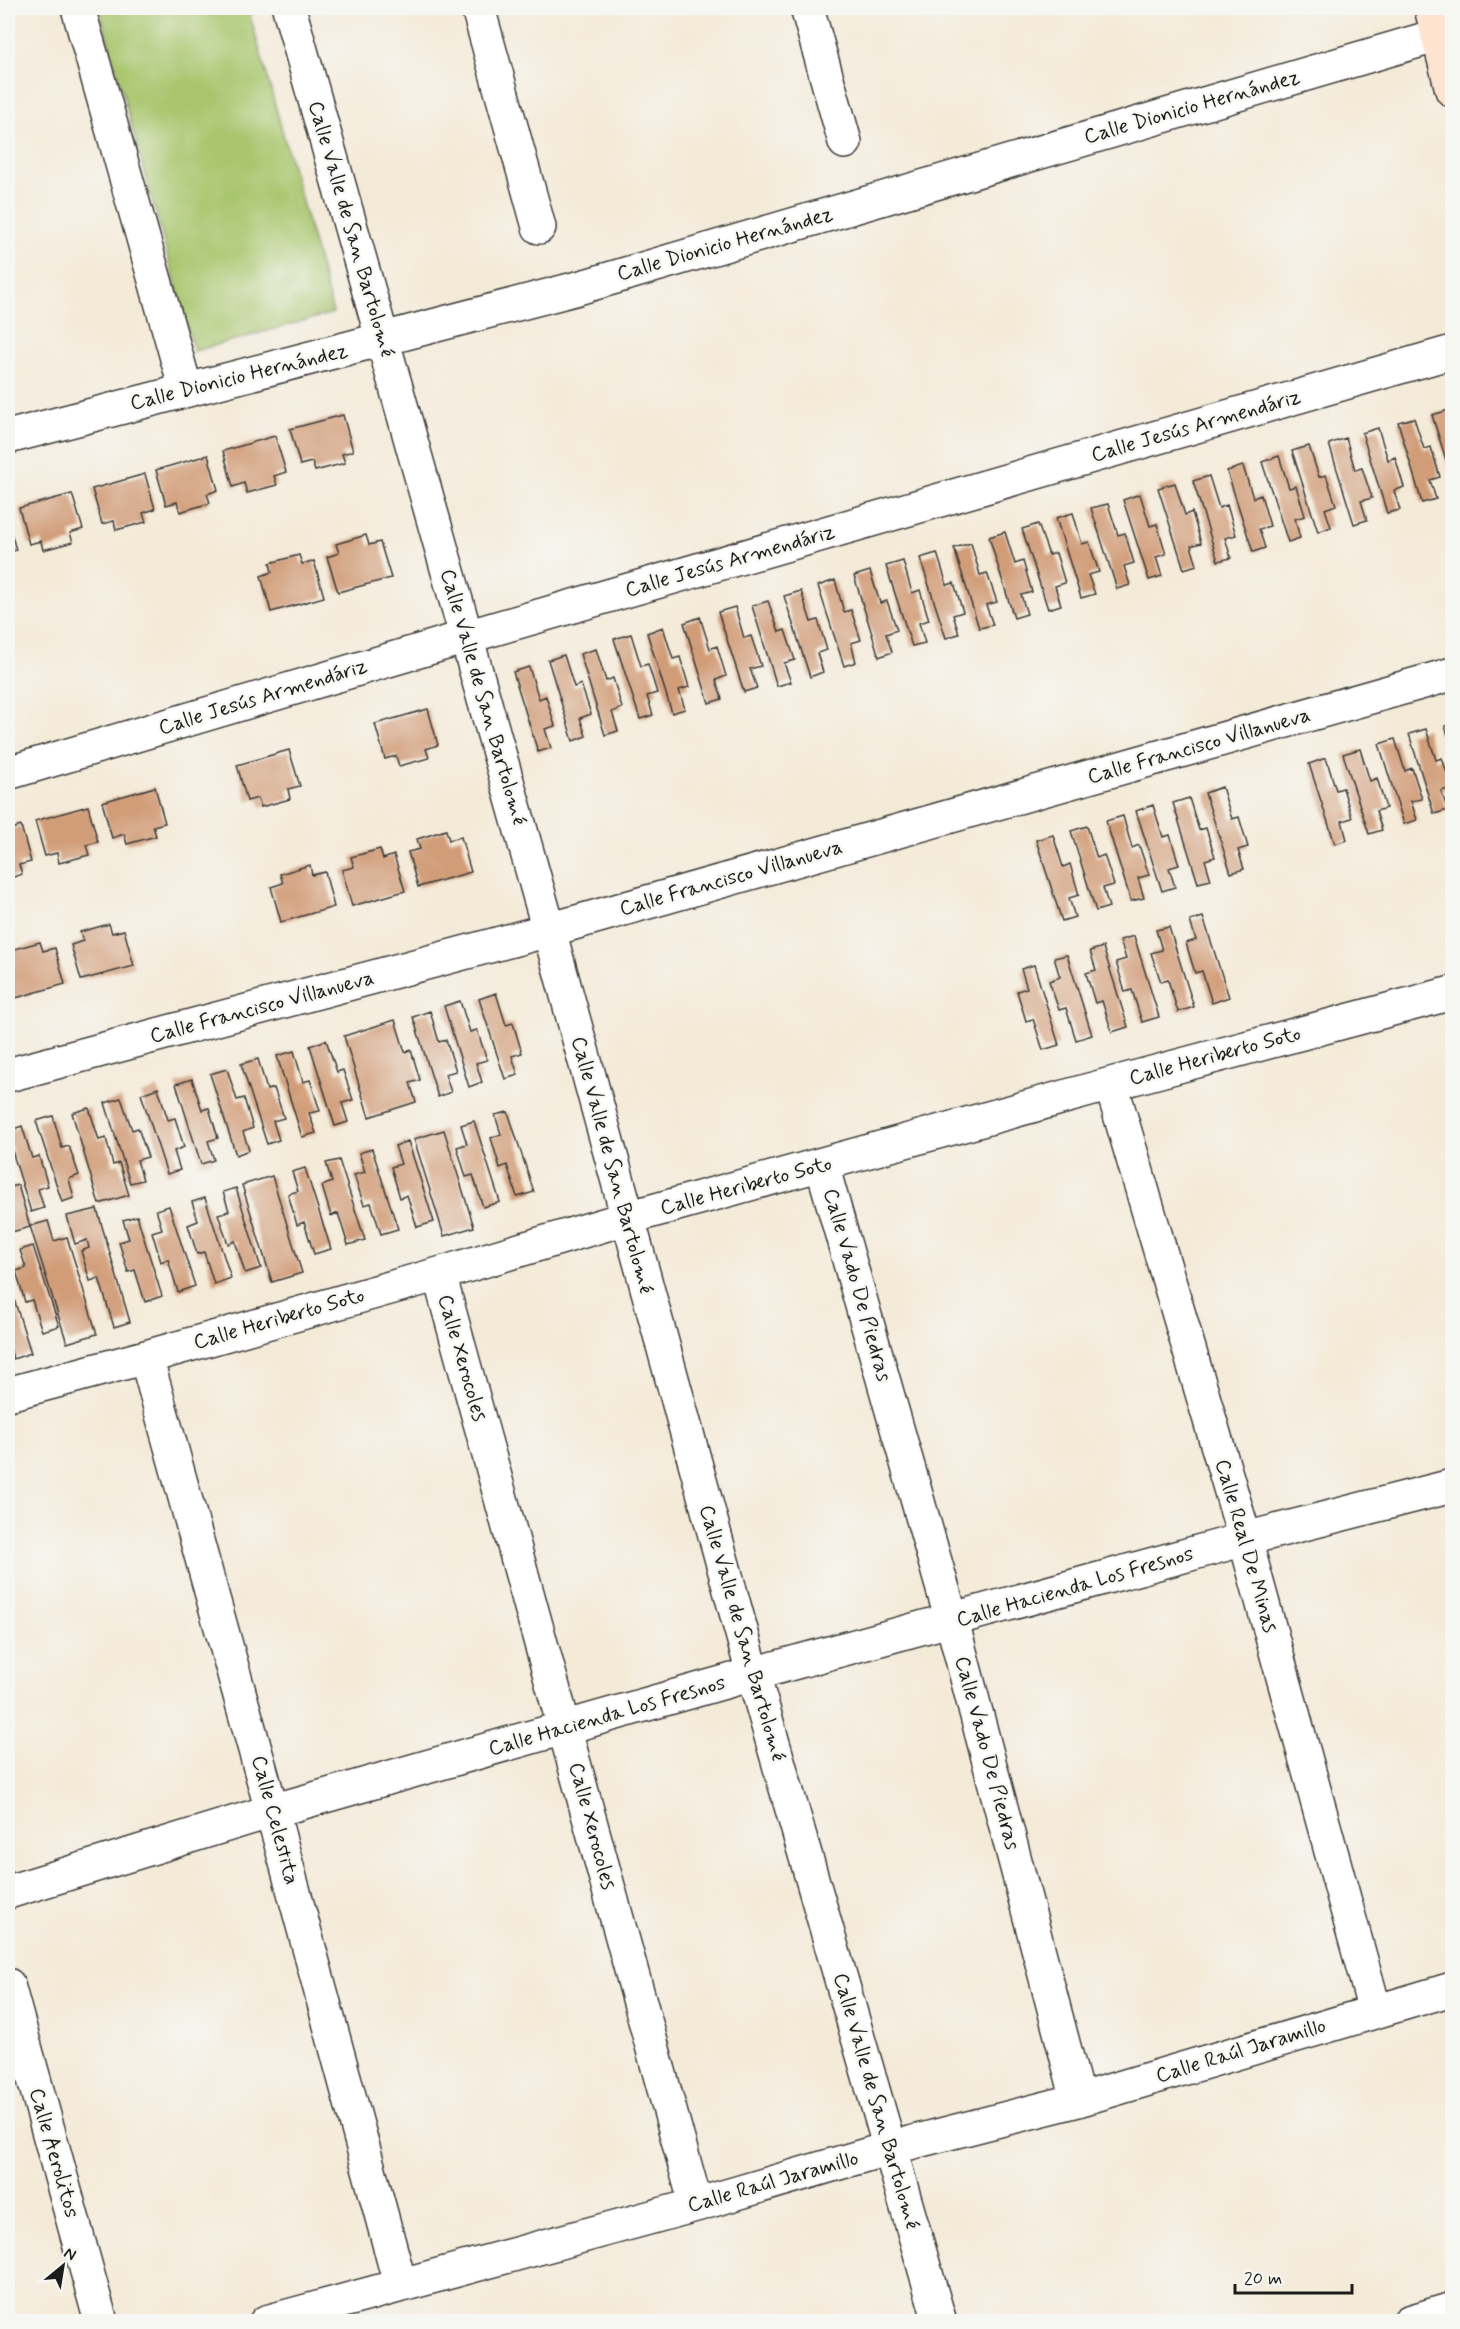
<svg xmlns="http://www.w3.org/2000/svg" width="1460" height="2329" font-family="Mynerve,sans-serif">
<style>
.green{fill:#a9c66e;stroke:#627145;stroke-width:1.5}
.building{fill:#d19d79}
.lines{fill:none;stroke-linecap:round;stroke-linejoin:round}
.street-casing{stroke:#3c3b38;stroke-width:36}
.secondary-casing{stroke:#3c3b38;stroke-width:36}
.street{stroke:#fff;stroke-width:33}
.secondary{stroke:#fde4d1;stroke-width:33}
.labels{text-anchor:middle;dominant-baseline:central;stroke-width:4.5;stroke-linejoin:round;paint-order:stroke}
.street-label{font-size:21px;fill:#1c1c1c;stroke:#f6f6f2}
</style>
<rect width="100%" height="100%" fill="#f6f6f2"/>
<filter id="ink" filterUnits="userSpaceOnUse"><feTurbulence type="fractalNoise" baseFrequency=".0167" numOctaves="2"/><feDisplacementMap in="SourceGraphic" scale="12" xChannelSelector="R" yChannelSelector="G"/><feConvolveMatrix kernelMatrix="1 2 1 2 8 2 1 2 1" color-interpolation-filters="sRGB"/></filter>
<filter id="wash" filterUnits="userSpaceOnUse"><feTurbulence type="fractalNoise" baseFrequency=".008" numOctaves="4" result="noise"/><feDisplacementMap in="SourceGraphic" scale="24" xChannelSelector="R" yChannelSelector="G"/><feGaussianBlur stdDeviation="1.35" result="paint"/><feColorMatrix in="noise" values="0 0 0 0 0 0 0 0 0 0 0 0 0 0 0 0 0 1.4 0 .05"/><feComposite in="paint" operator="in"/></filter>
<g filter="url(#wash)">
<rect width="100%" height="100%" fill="#f4ead8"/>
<!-- green -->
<path class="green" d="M99,8H248L333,313L194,351Z"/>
<g id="blocks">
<!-- building -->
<path class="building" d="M1449,410L1452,422V479L1432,415Z
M343,415L353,451L342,454L345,463L315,471L312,462L300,465L290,429Z
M1414,418L1424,449L1431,447L1440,477L1430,480L1436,499L1422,503L1398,422Z
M1378,428L1388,460L1395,457L1404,487L1394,491L1400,510L1387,513L1362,433Z
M275,436L286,472L274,476L277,485L247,493L244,483L233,487L223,451Z
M1346,438L1355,470L1362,468L1372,498L1361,501L1367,520L1354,524L1329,444Z
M1309,446L1319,477L1326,475L1336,505L1325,509L1331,527L1318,532L1292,451Z
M208,455L218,490L207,494L210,503L180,512L177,502L166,505L156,470Z
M1279,456L1289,488L1296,486L1305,516L1295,519L1300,538L1288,542L1262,462Z
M1243,466L1253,498L1261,495L1270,526L1259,529L1265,548L1253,552L1227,471Z
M145,474L155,509L143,513L146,522L116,530L114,521L102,524L92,489Z
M1209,476L1219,508L1227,505L1236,535L1225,538L1231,558L1218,561L1193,481Z
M1175,483L1185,515L1192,512L1201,543L1191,546L1197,565L1184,569L1158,488Z
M72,494L83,529L70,533L73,542L43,550L41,541L29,544L19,508Z
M1140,494L1150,526L1157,524L1166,554L1156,557L1162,576L1149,580L1123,500Z
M1108,504L1118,535L1125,533L1134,563L1124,566L1130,585L1117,589L1091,508Z
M1073,513L1082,544L1089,542L1099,572L1088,575L1095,594L1081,598L1056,518Z
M8,522L16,550L8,553Z
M1038,524L1049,555L1056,553L1065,583L1055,586L1061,605L1048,609L1022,529Z
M1005,532L1015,564L1023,561L1032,592L1021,595L1027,614L1014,618L989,537Z
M366,535L369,545L380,542L391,578L338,592L327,557L339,553L336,544Z
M971,543L980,575L987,573L997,602L986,605L993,625L979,628L954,548Z
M937,553L947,585L954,583L963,612L953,615L959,634L946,638L920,558Z
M299,555L302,564L314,561L324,597L271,612L261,576L272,572L270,563Z
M903,561L912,593L920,590L929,620L919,623L925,643L912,646L886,566Z
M870,571L880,603L887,601L897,630L886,634L892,652L879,657L854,576Z
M835,580L844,612L851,610L861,640L851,643L856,662L844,666L818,586Z
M801,591L811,622L818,620L827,650L817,653L823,672L810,677L784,596Z
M768,601L779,632L785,630L795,660L784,663L791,682L777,686L752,606Z
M735,607L744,638L751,636L761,666L750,669L757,688L744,692L718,612Z
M700,617L710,649L717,646L726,676L716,680L722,699L709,703L684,623Z
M663,627L673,659L680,657L689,687L679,690L685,709L672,713L647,633Z
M631,634L641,666L648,664L657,693L647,696L653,715L640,719L614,639Z
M596,649L606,681L613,678L622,708L612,712L618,731L605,735L580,654Z
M564,655L574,687L581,684L591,714L580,718L586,736L573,741L548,660Z
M529,667L539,699L546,696L555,726L545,729L551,748L538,752L513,672Z
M428,709L438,745L426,749L429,758L399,766L396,756L385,759L375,724Z
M1452,724V748L1445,726Z
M1426,729L1436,760L1442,758L1452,788L1441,791L1448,810L1434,814L1409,734Z
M1395,739L1405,771L1412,768L1422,799L1411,801L1417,820L1404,824L1379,744Z
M1360,749L1370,781L1377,778L1386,808L1376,811L1382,830L1369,834L1343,754Z
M289,750L300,786L288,789L290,799L261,807L258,798L247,801L237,765Z
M1326,758L1336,790L1343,788L1352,818L1342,821L1347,840L1335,844L1309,764Z
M155,787L165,823L153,826L156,836L127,844L124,834L112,838L102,802Z
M1222,787L1232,819L1239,817L1248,847L1238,850L1244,869L1231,873L1205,793Z
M1189,798L1199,830L1206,828L1215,857L1205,860L1211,880L1198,883L1173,803Z
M1153,805L1163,837L1170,835L1179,865L1169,868L1175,887L1162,891L1136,811Z
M88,806L98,842L86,845L89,855L59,863L57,853L45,856L35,821Z
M1123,816L1132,848L1139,845L1149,875L1138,878L1144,898L1131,901L1106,821Z
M21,826L31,862L19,865L22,874L8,879V830Z
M1087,826L1097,858L1104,855L1114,885L1103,888L1109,907L1096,911L1071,831Z
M446,830L449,840L461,837L471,872L418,887L408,852L420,849L417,839Z
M1053,835L1063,867L1070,864L1079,895L1069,898L1075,917L1062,921L1036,840Z
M380,849L383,859L394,855L405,891L352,906L342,870L354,867L351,857Z
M310,865L312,875L325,872L334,907L281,922L271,887L283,883L280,874Z
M1203,917L1229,997L1212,1003L1202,971L1195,973L1186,943L1196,940L1190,921Z
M109,924L112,933L124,930L134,966L81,980L71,945L83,941L80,932Z
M1169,927L1194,1007L1178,1012L1168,980L1161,982L1151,953L1162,950L1156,930Z
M1134,936L1159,1017L1142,1022L1132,990L1125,992L1116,962L1126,959L1120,940Z
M40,942L43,951L55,948L65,984L12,999L8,983V962L14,960L11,950Z
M1103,947L1128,1027L1112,1032L1102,1001L1095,1003L1086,973L1096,970L1090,951Z
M1067,955L1092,1035L1076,1040L1066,1008L1059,1010L1049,981L1060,977L1054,958Z
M1034,965L1059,1045L1043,1050L1033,1019L1026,1021L1017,991L1027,988L1021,969Z
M496,993L506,1025L513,1023L522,1053L512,1056L518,1075L505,1079L479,999Z
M460,1001L470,1032L477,1030L487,1060L476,1063L482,1082L469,1087L444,1006Z
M430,1011L439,1042L446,1040L456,1071L445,1074L451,1092L438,1097L413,1017Z
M395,1020L405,1052L411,1050L420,1080L410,1083L416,1102L369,1117L344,1036Z
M326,1040L337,1072L343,1070L353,1100L342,1103L348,1122L335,1126L310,1046Z
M294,1051L303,1082L310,1080L320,1111L309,1113L316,1133L302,1137L277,1056Z
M258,1059L267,1090L274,1088L284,1118L273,1121L279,1140L267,1144L241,1064Z
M227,1069L237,1100L244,1098L253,1128L243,1132L249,1150L236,1155L210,1074Z
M192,1079L202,1110L209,1108L218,1138L208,1141L214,1160L201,1164L176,1084Z
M158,1088L168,1120L175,1118L184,1147L174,1151L180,1170L167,1174L141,1094Z
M121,1098L132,1130L138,1128L148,1157L137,1160L143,1180L130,1183L105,1103Z
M89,1108L99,1140L106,1138L113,1165L119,1163L129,1195L99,1204L72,1113Z
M508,1112L534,1192L517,1197L507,1165L500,1168L491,1138L501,1134L495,1115Z
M53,1116L62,1148L69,1146L79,1175L69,1179L74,1198L62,1202L36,1121Z
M474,1121L500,1202L483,1207L473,1175L466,1177L457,1147L467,1144L461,1125Z
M22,1126L32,1158L39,1156L48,1186L38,1189L44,1208L31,1212L8,1138V1131Z
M444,1130L474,1227L444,1236L414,1139Z
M408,1141L434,1222L417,1227L407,1195L400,1198L391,1167L401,1164L395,1146Z
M372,1149L398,1229L381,1234L371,1203L364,1205L354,1175L365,1172L359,1153Z
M339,1160L365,1240L348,1245L338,1213L331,1216L322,1186L332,1182L326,1163Z
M305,1168L331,1249L314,1254L304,1222L297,1225L288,1194L298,1191L292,1172Z
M272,1176L302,1273L272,1282L242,1185Z
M8,1179L11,1187L18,1185L30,1227L8,1233Z
M236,1188L261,1268L245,1273L235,1241L228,1244L218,1214L229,1211L223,1192Z
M205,1198L231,1278L214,1284L204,1252L197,1254L188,1225L198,1221L192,1202Z
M169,1206L195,1286L178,1292L168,1259L161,1262L152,1232L162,1229L156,1210Z
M97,1209L130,1322L114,1327L99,1278L90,1281L81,1251L89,1248L87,1240L75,1244L67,1216Z
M137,1216L162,1296L145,1302L135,1270L128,1272L119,1242L129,1239L123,1220Z
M48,1221L54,1241L67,1237L97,1334L67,1343L30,1226Z
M33,1246L59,1326L42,1331L32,1300L25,1302L16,1271L26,1268L20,1250Z
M8,1280L31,1353L13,1359L8,1341Z"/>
</g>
</g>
<g filter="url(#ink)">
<use href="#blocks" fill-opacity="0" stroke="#3c3b38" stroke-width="1.5"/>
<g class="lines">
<!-- street casing -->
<g class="street-casing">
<path id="street" d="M78,8L186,390
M289,8L549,930L753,1674L940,2322
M478,8L539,227
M807,8L845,142
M8,437L578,288L1439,35
M8,773L466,637L1452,352
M8,1075L549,930L1452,674
M1111,1084L1245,1539L1375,2011
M822,1165L952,1621L1078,2100
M439,1274L696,2205
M146,1357L272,1811L400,2284
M8,1394L146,1357L439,1274L627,1218L1111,1084L1452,993
M8,1892L272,1811L753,1674L1245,1539L1452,1486
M8,1985L101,2322
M266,2322L696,2205L890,2148L1078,2100L1452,1989
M1409,2322L1452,2309"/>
</g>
<!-- secondary casing -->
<g class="secondary-casing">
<path id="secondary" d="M1431,8L1452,90"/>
</g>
<!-- street -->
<use href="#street" class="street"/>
<!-- secondary -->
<use href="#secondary" class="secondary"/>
</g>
</g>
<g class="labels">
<!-- street labels -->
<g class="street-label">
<text transform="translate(1192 107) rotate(-16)">Calle Dionicio Hernández</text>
<text transform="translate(351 229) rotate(74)">Calle Valle de San Bartolomé</text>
<text transform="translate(725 244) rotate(-16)">Calle Dionicio Hernández</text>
<text transform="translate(239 377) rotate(-14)">Calle Dionicio Hernández</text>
<text transform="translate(1196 426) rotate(-16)">Calle Jesús Armendáriz</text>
<text transform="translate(730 561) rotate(-16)">Calle Jesús Armendáriz</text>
<text transform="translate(263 697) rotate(-17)">Calle Jesús Armendáriz</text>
<text transform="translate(483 697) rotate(74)">Calle Valle de San Bartolomé</text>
<text transform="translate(1199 746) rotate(-16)">Calle Francisco Villanueva</text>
<text transform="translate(731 878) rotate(-16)">Calle Francisco Villanueva</text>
<text transform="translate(262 1007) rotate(-15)">Calle Francisco Villanueva</text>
<text transform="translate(1215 1056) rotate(-15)">Calle Heriberto Soto</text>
<text transform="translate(612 1165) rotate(75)">Calle Valle de San Bartolomé</text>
<text transform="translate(746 1186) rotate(-15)">Calle Heriberto Soto</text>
<text transform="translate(857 1285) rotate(74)">Calle Vado De Piedras</text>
<text transform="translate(279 1319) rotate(-16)">Calle Heriberto Soto</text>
<text transform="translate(462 1358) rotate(74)">Calle Xerocoles</text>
<text transform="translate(1246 1546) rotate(74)">Calle Real De Minas</text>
<text transform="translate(1075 1587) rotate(-16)">Calle Hacienda Los Fresnos</text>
<text transform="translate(742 1633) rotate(74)">Calle Valle de San Bartolomé</text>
<text transform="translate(607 1716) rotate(-16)">Calle Hacienda Los Fresnos</text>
<text transform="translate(987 1753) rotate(75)">Calle Vado De Piedras</text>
<text transform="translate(275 1820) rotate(75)">Calle Celestita</text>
<text transform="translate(592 1826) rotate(75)">Calle Xerocoles</text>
<text transform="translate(1241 2051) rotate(-17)">Calle Raúl Jaramillo</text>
<text transform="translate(876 2101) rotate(74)">Calle Valle de San Bartolomé</text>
<text transform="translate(54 2153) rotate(74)">Calle Aerolitos</text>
<text transform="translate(773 2182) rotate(-16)">Calle Raúl Jaramillo</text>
</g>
</g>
<!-- margin -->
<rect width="1460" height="2329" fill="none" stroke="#f6f6f2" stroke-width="30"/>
<!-- north arrow -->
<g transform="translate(63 2266) rotate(30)" stroke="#f6f6f2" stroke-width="4.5" paint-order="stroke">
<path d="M0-4.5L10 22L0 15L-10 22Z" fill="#1c1c1c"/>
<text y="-9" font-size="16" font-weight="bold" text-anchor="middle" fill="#1c1c1c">N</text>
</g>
<!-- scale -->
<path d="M1235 2284v9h117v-9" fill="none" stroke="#1c1c1c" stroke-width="3"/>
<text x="1244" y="2284" font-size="18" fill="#1c1c1c" stroke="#f6f6f2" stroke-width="4.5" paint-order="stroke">20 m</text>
</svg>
